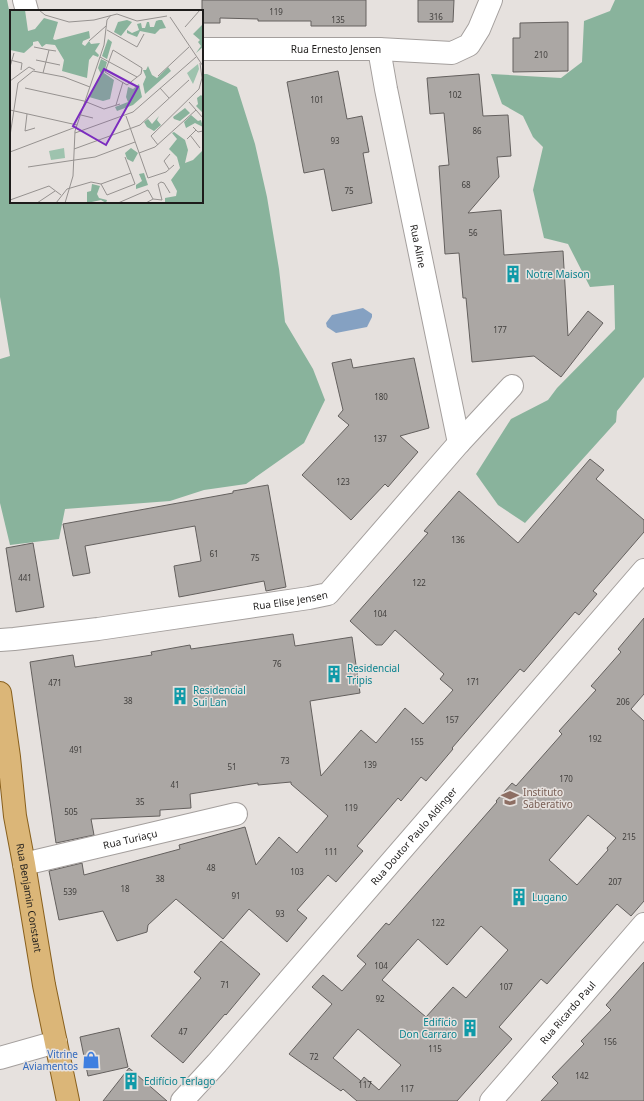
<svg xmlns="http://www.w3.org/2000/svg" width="644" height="1101" font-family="'Noto Sans',sans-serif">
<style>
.forest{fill:#89b39c}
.water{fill:#85a1c2}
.building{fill:#aba7a4;stroke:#64605e;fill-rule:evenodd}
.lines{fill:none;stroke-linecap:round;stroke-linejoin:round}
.minor-casing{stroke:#a49f9d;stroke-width:24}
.major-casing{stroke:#89601d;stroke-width:24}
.minor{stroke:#fff;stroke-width:22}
.major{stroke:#dbb678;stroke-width:22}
.labels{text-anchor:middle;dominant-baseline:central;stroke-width:3;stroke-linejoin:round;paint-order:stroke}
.number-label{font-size:8px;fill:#413f3d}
.street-label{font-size:10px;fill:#1e1c1b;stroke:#e6e1de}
.culture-label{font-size:10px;fill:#0d838f;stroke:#e6e1de;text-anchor:start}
.education-label{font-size:10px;fill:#785e54;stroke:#e6e1de;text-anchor:start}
.shop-label{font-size:10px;fill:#366cbe;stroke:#e6e1de;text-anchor:end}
.inset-road{fill:none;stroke:#969290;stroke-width:1}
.view{fill:#7b2cbf;fill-opacity:0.15;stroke:#7b2cbf;stroke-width:2}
.inset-edge{fill:none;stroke:#1e1c1b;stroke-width:2}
</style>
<rect width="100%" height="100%" fill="#e6e1de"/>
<!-- forest -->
<path class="forest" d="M0,0H7L11,20V202H202V74H207L237,87L255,144L267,197L279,269L285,322L313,369L325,400L304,443L246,484L204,490L170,501L65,509L59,539L10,545L0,503V359L10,356L0,297Z
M615,0H644V377L617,411L616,422L525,523L498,505L476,474L511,419L548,400L557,388L615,329L614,285L590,287L568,244L544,238L533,190L543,147L533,137L523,116L502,104L491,74L561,78L582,62L584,21L610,11Z"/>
<!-- water -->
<path class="water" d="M363,308L372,314V317L367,327L336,333L327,327L326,323L332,315Z"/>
<!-- building -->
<path class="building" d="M202,0H366V26H311V21H258V19L220,18V23H202Z
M418,0H454L453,22H418Z
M568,22V71L513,72V38H520V23Z
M338,71L347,119L362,116L369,152L363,153L372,203L332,211L324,169L304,173L287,82Z
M479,74L483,116L508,115L511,156L497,157L499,177L468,213L501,210L504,255L563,251L568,336L588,311L603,323L561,377L534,356L472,362L466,298H463L459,253L445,254L439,166L449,165L444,113L430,114L427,78Z
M414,358L429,428L400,436L418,452L388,487L385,484L351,520L302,475L349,425L338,416L343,410L332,363L351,359L353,368Z
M590,459L604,470L596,479L644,520V532L593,591L597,594L579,615L575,612L524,672L520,669L452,748L453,749L426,781L421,777L401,801L398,798L357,846L363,851L336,882L328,875L297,910L307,918L287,942L249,909L223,939L176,899L148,925L147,932L117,941L103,911L59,920L49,871L82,863L84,875L180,849L179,845L245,827L256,865L279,837L297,853L328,816L291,784V782L258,785V783L190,794L191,808L160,810V816L91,819L94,835L56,843L30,662L73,655L75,667L152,655L151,652L190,645L191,649L293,634L295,646L352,637L360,693L310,701L321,776L361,730L376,743L405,708L423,724L453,690L440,679L444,674L395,630L382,645H376L350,621L428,533L424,531L459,491L518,543Z
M268,485L286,587L266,591L264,581L179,597L174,566L201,561L195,526L85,546L90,573L73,576L63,524L233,493V491Z
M33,543L44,607L16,612L6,548Z
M644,618V694L631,709L644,721V901L631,916L617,904L547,984L541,979L499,1027L512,1039L457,1101H357L343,1089L341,1091L289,1054L332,1004L312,987L323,975L342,991L366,964L357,956L386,923L389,925L497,802L496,801L512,783L516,786L562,734L559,731L596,690L591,686L621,652L618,649ZM588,815L616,838L607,848L608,850L577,885L549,860ZM481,926L508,950L466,998L453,987L426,1017L382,980L418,939L447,965ZM358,1029L401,1065L379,1090L364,1077L361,1081L333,1058Z
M221,941L260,974L226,1015L225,1014L183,1063L151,1036L201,978L194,972Z
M644,962V1101H541L558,1083L552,1077L584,1044L581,1041L611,1010L606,1005Z
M119,1028L128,1067L88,1076L80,1037Z
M129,1068L167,1101H103Z"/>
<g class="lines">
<!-- minor casing -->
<g class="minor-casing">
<g id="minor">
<path d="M24,0L27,11"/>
<path id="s1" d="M202,49H379L452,53L469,45L479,29L491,0"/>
<path id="s2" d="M379,49L386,89L459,443"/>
<path id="s3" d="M0,640L14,639L98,629L309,598L328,594L459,443L512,386"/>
<path id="s4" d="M24,864L236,814"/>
<path d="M0,1058L56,1042"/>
<path id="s5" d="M182,1101L217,1063L644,570"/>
<path id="s6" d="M491,1101L644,924"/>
</g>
</g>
<!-- major casing -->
<g class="major-casing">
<g id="major">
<path id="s7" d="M0,693L9,757L15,816L24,864L44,985L68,1101"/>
</g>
</g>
<!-- minor -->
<use href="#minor" class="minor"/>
<!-- major -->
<use href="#major" class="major"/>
</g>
<!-- icons -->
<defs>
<g id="building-bare" transform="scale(1.38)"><path d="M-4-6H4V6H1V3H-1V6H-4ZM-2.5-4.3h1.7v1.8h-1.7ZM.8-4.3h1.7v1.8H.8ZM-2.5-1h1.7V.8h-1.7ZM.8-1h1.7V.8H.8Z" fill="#0f9aa8" stroke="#e6e1de" stroke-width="2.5" paint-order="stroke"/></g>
<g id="school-bare" transform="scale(1.38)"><path d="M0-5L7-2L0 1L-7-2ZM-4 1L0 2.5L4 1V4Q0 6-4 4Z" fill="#8d6e63" stroke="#e6e1de" stroke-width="2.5" paint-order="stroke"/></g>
<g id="shop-bare" transform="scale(1.38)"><path d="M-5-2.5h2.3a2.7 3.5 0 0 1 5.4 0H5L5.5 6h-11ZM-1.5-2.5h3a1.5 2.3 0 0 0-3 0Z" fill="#3f7fe0" stroke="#e6e1de" stroke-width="2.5" paint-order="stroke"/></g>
</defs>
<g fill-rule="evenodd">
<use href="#building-bare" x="513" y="274"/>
<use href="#building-bare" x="334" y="674"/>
<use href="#building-bare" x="180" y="696"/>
<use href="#school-bare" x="510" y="798"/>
<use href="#building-bare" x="519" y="897"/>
<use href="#building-bare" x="470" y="1028"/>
<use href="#shop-bare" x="91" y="1060"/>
<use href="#building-bare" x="131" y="1081"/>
</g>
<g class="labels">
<!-- number labels -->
<g class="number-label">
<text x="276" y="11">119</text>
<text x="436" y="16">316</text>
<text x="338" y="19">135</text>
<text x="541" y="54">210</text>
<text x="455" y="94">102</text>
<text x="317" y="99">101</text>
<text x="477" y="130">86</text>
<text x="335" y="140">93</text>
<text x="466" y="184">68</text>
<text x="349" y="190">75</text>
<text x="473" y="232">56</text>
<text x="500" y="329">177</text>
<text x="381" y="396">180</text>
<text x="380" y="438">137</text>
<text x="343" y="481">123</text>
<text x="458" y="539">136</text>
<text x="214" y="553">61</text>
<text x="255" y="557">75</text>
<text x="25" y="577">441</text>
<text x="419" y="582">122</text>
<text x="380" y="613">104</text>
<text x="277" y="663">76</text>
<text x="473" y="681">171</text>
<text x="55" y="682">471</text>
<text x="128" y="700">38</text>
<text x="623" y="701">206</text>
<text x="452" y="719">157</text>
<text x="595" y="738">192</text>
<text x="417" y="741">155</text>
<text x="76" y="749">491</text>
<text x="285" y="760">73</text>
<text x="370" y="764">139</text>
<text x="232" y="766">51</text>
<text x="566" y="778">170</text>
<text x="175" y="784">41</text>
<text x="140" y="801">35</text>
<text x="351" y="807">119</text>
<text x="71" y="811">505</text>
<text x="629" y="836">215</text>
<text x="331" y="851">111</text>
<text x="211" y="867">48</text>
<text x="297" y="871">103</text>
<text x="160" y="878">38</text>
<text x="615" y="881">207</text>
<text x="125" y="888">18</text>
<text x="70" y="891">539</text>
<text x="236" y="895">91</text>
<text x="280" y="913">93</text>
<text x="438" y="922">122</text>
<text x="381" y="965">104</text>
<text x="225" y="984">71</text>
<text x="506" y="986">107</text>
<text x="380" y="998">92</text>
<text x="183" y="1031">47</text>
<text x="610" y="1041">156</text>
<text x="435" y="1048">115</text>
<text x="314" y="1056">72</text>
<text x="582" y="1075">142</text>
<text x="365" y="1084">117</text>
<text x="407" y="1088">117</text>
</g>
<!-- street labels -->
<g class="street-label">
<text stroke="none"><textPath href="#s1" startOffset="134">Rua Ernesto Jensen</textPath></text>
<text stroke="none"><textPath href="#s2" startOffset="201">Rua Aline</textPath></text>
<text stroke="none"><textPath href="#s3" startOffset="293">Rua Elise Jensen</textPath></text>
<text stroke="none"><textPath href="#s5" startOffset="352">Rua Doutor Paulo Aldinger</textPath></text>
<text stroke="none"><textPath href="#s4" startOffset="109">Rua Turiaçu</textPath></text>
<text stroke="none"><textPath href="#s7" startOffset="207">Rua Benjamin Constant</textPath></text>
<text stroke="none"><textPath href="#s6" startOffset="117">Rua Ricardo Paul</textPath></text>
</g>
<!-- culture labels -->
<g class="culture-label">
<text x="526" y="274">Notre Maison</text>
<text x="347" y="668">Residencial<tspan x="347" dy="12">Tripis</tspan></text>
<text x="193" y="690">Residencial<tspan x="193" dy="12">Sui Lan</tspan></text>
<text x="532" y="897">Lugano</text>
<text x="457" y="1022" text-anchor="end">Edifício<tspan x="457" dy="12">Don Carraro</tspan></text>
<text x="144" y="1081">Edifício Terlago</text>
</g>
<!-- education labels -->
<g class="education-label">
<text x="523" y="792">Instituto<tspan x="523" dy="12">Saberativo</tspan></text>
</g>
<!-- shop labels -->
<g class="shop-label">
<text x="78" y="1054">Vitrine<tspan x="78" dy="12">Aviamentos</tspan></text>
</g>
</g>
<!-- overview -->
<g transform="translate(10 10)">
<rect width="193" height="193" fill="#e6e1de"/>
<path d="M188,54L189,59L183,74L177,63ZM54,138L55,148L41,150L39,141Z" fill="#9ec3ae"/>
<path d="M0,0H15L18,21L25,19L34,8L48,12L43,29L45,30L79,21L80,28L73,31L72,34L75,36L79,31L81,34L90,33L85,41L89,45L88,47L83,45L79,50L77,68L52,61L54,50L45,35L36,34L32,37L28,31L23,32V35L14,43L0,40ZM117,10L122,12L111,26L104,22L108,12ZM149,10H152L156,18L150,19L145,24L130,21L127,27L117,23V20L122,23L129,20L127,14L131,13L132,18H135L137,12H139L140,17H144L146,11ZM193,14V37L186,43L191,36L188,32L190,30L183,24ZM98,29L102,32L97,49L92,46ZM91,49L97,52L94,63L104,70L100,89L93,91L79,87L91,64L88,58ZM138,56L142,65L147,68L158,57L161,61L135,84L133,74L136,67L133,60H136ZM129,74L132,87L123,95L107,101L105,97L118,92L116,87L118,77L123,79ZM191,85L193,87V103L186,96L188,94L187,88ZM175,98L180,103L170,111L164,109L163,107ZM181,105L188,111L191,110L193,117L185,113L176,118L174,112ZM149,106L147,110L151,115L144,121L137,117L134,112L138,109L142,114ZM164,122L175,130L178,140L175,153L183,150L193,140V193H155V188L166,186L167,181L161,170L170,158L167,147L159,139L167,129L162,123ZM121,138L128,143L123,152L117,149L115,143ZM134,163L138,175L126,179V175L132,171L129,164ZM82,174L90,176L87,184L89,188L97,190L96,193L91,190L77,193V182L81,181Z" fill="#89b39c"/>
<path class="inset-road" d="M29,0L35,5L59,12L84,10L107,4L127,11L157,6M160,7L193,56M175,17L190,0M97,20L127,37L134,24M79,31L96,16M24,37L39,40M103,40L132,58L131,64L117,75L95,62ZM90,47L127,67M0,50L12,53L11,60M26,50L50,55M0,57L4,43M33,63L39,40L46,41M148,66L179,37M0,71L19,57L25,60M15,78L74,91L94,99L110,94M150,78L159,88M179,92L193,108M106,95L113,72M0,100L67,115M17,104L15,121L25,118M71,105L83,108M116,106L138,168L156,162L164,155M183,117L188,122L193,121M65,123L123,102L186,47M180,125L190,138M0,126L8,73L23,61L54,67L80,77M177,129L186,120M148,135L141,126L189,79L192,68L190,53M64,139L130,115L179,70M0,142L66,117M129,143L145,137L186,100M18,157L85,147L125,132M159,159L154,151L160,144M91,174L97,185L125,174L115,147M0,190L39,176L51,185M27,193L45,181M46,193L57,179L81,172L91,174L121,163M55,193L63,166L65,121L94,35L97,10L101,5M108,193L138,180L143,189M136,193L143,189L152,190L148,174L151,172L154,173L160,183"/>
<path class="view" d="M94,59L128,77L96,135L63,116Z"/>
<rect width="193" height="193" class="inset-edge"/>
</g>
</svg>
